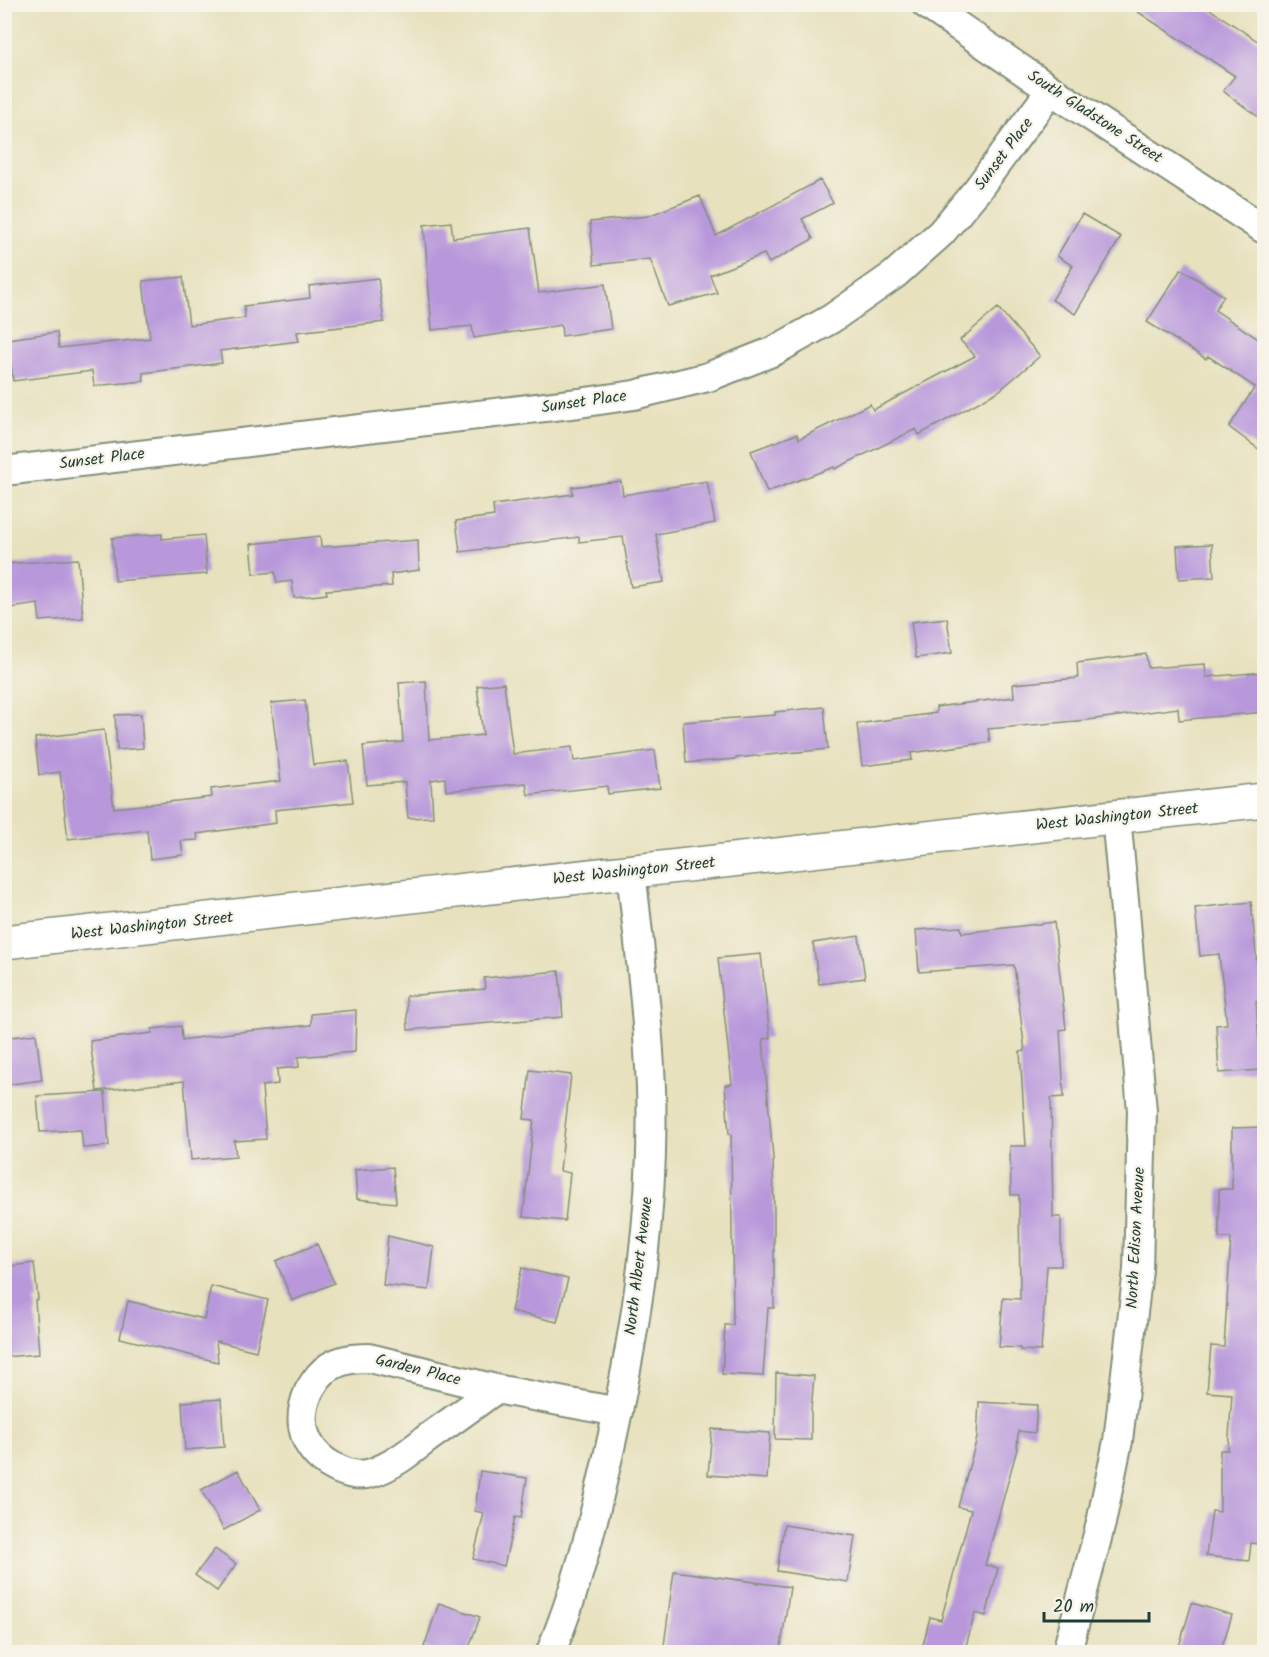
<svg xmlns="http://www.w3.org/2000/svg" width="1269" height="1657" font-family="Kalam,sans-serif">
<style>
.building{fill:#b898db}
.lines{fill:none;stroke-linecap:round;stroke-linejoin:round}
.minor-casing{stroke:#838f79;stroke-width:32}
.tertiary-casing{stroke:#838f79;stroke-width:36}
.minor{stroke:#fff;stroke-width:28}
.tertiary{stroke:#fff;stroke-width:33}
.labels{text-anchor:middle;dominant-baseline:central;stroke-width:4.5;stroke-linejoin:round;paint-order:stroke}
.street-label{font-size:16px;fill:#1f3d34;stroke:#f7f3e8}
</style>
<rect width="100%" height="100%" fill="#f7f3e8"/>
<filter id="ink" filterUnits="userSpaceOnUse"><feTurbulence type="fractalNoise" baseFrequency=".0167" numOctaves="2"/><feDisplacementMap in="SourceGraphic" scale="12" xChannelSelector="R" yChannelSelector="G"/><feConvolveMatrix kernelMatrix="1 2 1 2 8 2 1 2 1" color-interpolation-filters="sRGB"/></filter>
<filter id="wash" filterUnits="userSpaceOnUse"><feTurbulence type="fractalNoise" baseFrequency=".008" numOctaves="4" result="noise"/><feDisplacementMap in="SourceGraphic" scale="24" xChannelSelector="R" yChannelSelector="G"/><feGaussianBlur stdDeviation="1.35" result="paint"/><feColorMatrix in="noise" values="0 0 0 0 0 0 0 0 0 0 0 0 0 0 0 0 0 1.4 0 .05"/><feComposite in="paint" operator="in"/></filter>
<g filter="url(#wash)">
<rect width="100%" height="100%" fill="#e7e1be"/>
<g id="blocks">
<!-- building -->
<path class="building" d="M1126,4H1202L1259,42L1264,35V121L1223,91L1235,76Z
M820,180L833,203L802,219L813,239L769,263L764,254L710,275L717,293L668,306L650,259L594,265L590,222L648,216L700,196L716,236Z
M1082,214L1121,237L1075,314L1052,300L1073,266L1057,256Z
M451,222L453,238L530,228L539,293L605,284L611,329L562,336L561,325L474,338L472,326L432,330L424,225Z
M1181,269L1224,296L1215,310L1264,343V453L1229,427L1255,387L1208,356L1206,359L1147,322Z
M183,277L189,325L245,318L244,306L310,298L309,286L378,278L384,322L297,332L299,341L220,351L222,363L143,373L144,381L94,386L92,371L13,381L8,339L57,332L59,348L150,338L143,281Z
M998,308L1040,356L999,391L919,435L916,429L835,469L834,467L767,492L751,451L797,434L799,439L870,404L873,410L975,356L960,340Z
M621,481L623,495L707,481L715,523L656,534L664,582L631,587L623,537L579,542V537L460,552L456,521L494,516L493,505L573,494L572,487Z
M162,534V539L204,535L207,574L115,581L112,538Z
M320,536L321,547L418,540L419,570L391,574L392,586L326,590L327,594L294,598L292,581L277,583L275,572L254,574L251,544Z
M1212,544L1214,577L1179,579L1177,546Z
M78,559L83,618L40,621L38,604L4,609V564Z
M947,618L952,653L916,658L911,622Z
M1146,654L1148,668L1205,664L1206,677L1264,672V712L1179,720L1178,708L1088,720L988,729L990,742L911,753L912,760L862,766L857,724L936,713V707L1014,697L1013,684L1078,678L1077,663Z
M426,681L429,740L483,735L477,686L504,683L513,754L572,747L574,761L655,750L660,788L608,794L607,786L528,795L526,783L446,791L445,778L431,780L433,817L408,818L405,782L367,785L363,746L403,742L399,683Z
M305,700L313,765L348,761L353,802L275,810L276,823L197,834L198,840L181,841L183,855L150,859L147,830L68,839L60,772L39,775L35,738L104,730L114,808L212,797L211,789L281,781L271,703Z
M824,707L828,749L736,758V759L686,763L683,722L775,715V712Z
M141,714L143,748L117,750L115,715Z
M1251,902L1257,964L1264,963V1001L1256,1002L1261,1070L1219,1073L1216,1025L1227,1024L1219,954L1200,956L1195,908Z
M1054,922L1066,1029L1060,1030L1064,1097L1051,1098L1053,1217H1061V1266H1047L1041,1351L1020,1350V1348L999,1347L1003,1298L1020,1299L1019,1195H1011L1010,1146H1026L1020,1052L1025,1051L1014,965L919,972L916,930L961,927L962,933Z
M859,936L865,978L819,984L813,943Z
M761,954L770,1038L763,1039L773,1158L774,1213V1308H768L763,1376L722,1374L725,1325H733L731,1134H729L725,1085L732,1084L718,958Z
M559,971L563,1017L408,1030L406,996L485,989L484,978Z
M356,1010L355,1052L298,1057L299,1067L277,1069L278,1084L262,1086L266,1139L234,1141L236,1156L191,1160L184,1081L97,1091L90,1041L152,1033V1029L181,1026L182,1040L238,1032L311,1025V1014Z
M36,1034L42,1080L4,1085V1038Z
M530,1070L571,1075L560,1171L570,1173L565,1221L523,1217L534,1120L524,1119Z
M105,1092L109,1146L83,1148L81,1130L40,1132L37,1096Z
M1264,1127V1176L1261,1177V1282H1264L1263,1518H1264V1545L1251,1543L1249,1561L1206,1556L1212,1511L1220,1512V1450H1228L1232,1394L1207,1392L1211,1346L1224,1347L1231,1238H1219V1189H1232V1128Z
M393,1167L396,1203L357,1199L355,1170Z
M388,1236L434,1247L429,1290L383,1285Z
M317,1244L334,1283L292,1301L276,1261Z
M34,1263L38,1299L35,1300L39,1354L4,1357V1267Z
M522,1268L568,1279L557,1322L511,1311Z
M211,1286L268,1300L256,1351L216,1341L218,1362L120,1338L128,1301L204,1319Z
M776,1373L814,1376L811,1410V1440L775,1439Z
M221,1399L224,1447L185,1450L182,1402Z
M979,1402L1037,1405L1035,1433L1018,1431L1017,1449L985,1565L998,1568L986,1616L975,1613L964,1653H921L930,1617L941,1620L971,1510L958,1507L977,1438Z
M712,1429L770,1433L767,1479L708,1475Z
M238,1470L260,1510L224,1530L201,1490Z
M480,1471L527,1478L521,1518L515,1517L504,1566L473,1559L484,1513L475,1511Z
M784,1525L855,1536L848,1582L777,1571Z
M215,1549L236,1564L217,1591L195,1575Z
M674,1571L790,1587L780,1653H663Z
M439,1603L480,1617L467,1653H441L424,1647Z
M1192,1603L1232,1615L1220,1653H1177Z"/>
</g>
</g>
<g filter="url(#ink)">
<use href="#blocks" fill-opacity="0" stroke="#838f79" stroke-width="1.5"/>
<g class="lines">
<!-- minor casing -->
<g class="minor-casing">
<path id="minor" d="M926,4L1051,90L1264,229
M4,471L579,403L634,395L708,377L774,351L831,319L894,275L941,233L977,190L1051,90
M369,1358L496,1389C474,1405 452,1421 429,1437C411,1451 393,1466 371,1473C361,1476 349,1474 340,1470C306,1455 294,1425 309,1391C314,1382 321,1372 329,1367C342,1359 355,1358 369,1358Z
M496,1389L618,1412
M551,1652C558,1634 565,1616 571,1597C588,1545 600,1492 612,1439C637,1324 655,1205 651,1088C648,1015 639,943 631,871
M1067,1652L1101,1523L1118,1441L1138,1270L1142,1111L1125,911L1116,817"/>
</g>
<!-- tertiary casing -->
<g class="tertiary-casing">
<path id="tertiary" d="M4,942L1264,800"/>
</g>
<!-- minor -->
<use href="#minor" class="minor"/>
<!-- tertiary -->
<use href="#tertiary" class="tertiary"/>
</g>
</g>
<g class="labels">
<!-- street labels -->
<g class="street-label">
<text transform="translate(1095 117) rotate(33)">South Gladstone Street</text>
<text transform="translate(1004 154) rotate(-53)">Sunset Place</text>
<text transform="translate(584 402) rotate(-8)">Sunset Place</text>
<text transform="translate(102 459) rotate(-7)">Sunset Place</text>
<text transform="translate(1117 817) rotate(-6)">West Washington Street</text>
<text transform="translate(634 871) rotate(-6)">West Washington Street</text>
<text transform="translate(152 926) rotate(-6)">West Washington Street</text>
<text transform="translate(1136 1238) rotate(-87)">North Edison Avenue</text>
<text transform="translate(639 1266) rotate(-83)">North Albert Avenue</text>
<text transform="translate(418 1370) rotate(14)">Garden Place</text>
</g>
</g>
<!-- margin -->
<rect width="1269" height="1657" fill="none" stroke="#f7f3e8" stroke-width="24"/>
<!-- scale -->
<path d="M1044 1612v9h105v-9" fill="none" stroke="#1f3d34" stroke-width="3"/>
<text x="1053" y="1612" font-size="18" fill="#1f3d34" stroke="#f7f3e8" stroke-width="4.5" paint-order="stroke">20 m</text>
</svg>
